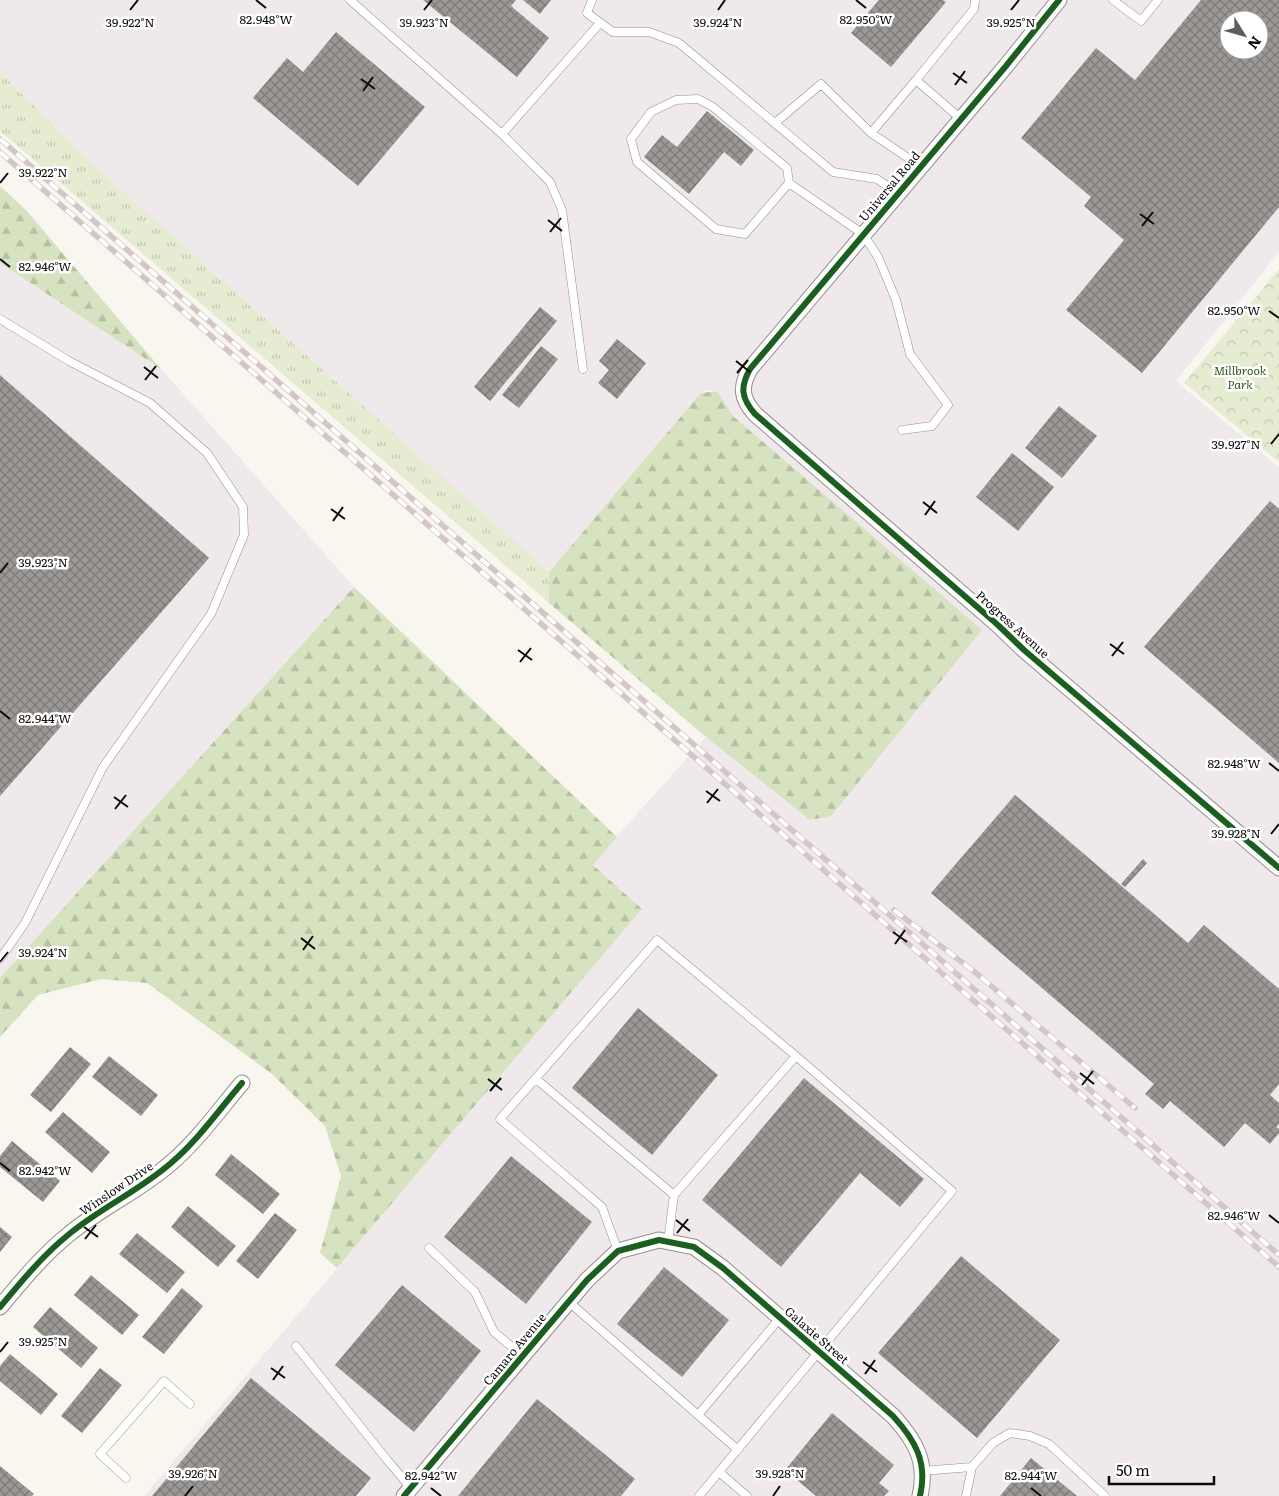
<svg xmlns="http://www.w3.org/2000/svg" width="1279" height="1496" font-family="Literata,serif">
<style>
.industrial{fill:#efe9ec;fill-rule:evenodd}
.grass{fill:url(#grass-tufts)}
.forest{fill:url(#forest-firs)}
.park{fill:url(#park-crowns)}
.building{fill:url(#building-cross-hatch);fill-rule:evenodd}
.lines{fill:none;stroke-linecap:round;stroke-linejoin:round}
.lane-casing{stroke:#92918e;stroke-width:9}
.street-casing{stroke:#92918e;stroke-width:17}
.lane{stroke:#fefefd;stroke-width:8}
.street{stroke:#fefefd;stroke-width:15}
.rail-casing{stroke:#d4c6c7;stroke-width:5.5}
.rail{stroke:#fff;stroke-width:4;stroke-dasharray:11;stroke-linecap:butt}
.cycleway-casing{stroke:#fff;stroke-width:9}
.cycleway{stroke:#1b5e20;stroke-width:6}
.ticks{fill:none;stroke:#0b0b0b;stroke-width:2}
.labels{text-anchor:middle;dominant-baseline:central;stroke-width:5;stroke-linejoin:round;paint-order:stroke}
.street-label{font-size:12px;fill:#0b0b0b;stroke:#fff}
.park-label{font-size:12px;font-style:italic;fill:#365a23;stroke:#fff}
.ticks-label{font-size:12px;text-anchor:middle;fill:#0b0b0b;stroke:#fff;stroke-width:5;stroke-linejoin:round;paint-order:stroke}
</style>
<defs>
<pattern id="grass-tufts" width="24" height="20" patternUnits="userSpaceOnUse" patternTransform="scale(1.25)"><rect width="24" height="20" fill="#e5ecd1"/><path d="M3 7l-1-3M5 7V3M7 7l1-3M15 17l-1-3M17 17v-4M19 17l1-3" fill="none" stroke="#c3c9b2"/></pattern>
<pattern id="forest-firs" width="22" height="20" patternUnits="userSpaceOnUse" patternTransform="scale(1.25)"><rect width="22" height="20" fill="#d6e2c0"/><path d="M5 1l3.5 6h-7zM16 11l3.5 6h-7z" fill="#b6c1a4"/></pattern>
<pattern id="park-crowns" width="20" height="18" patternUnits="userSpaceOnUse" patternTransform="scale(1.25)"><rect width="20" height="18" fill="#e5ecd1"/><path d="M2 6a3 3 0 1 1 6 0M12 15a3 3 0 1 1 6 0" fill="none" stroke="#c3c9b2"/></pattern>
<pattern id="building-cross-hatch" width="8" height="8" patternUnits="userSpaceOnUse" patternTransform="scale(1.25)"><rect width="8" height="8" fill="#9c9895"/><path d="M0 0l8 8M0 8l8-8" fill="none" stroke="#7d7a78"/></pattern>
</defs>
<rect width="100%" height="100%" fill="#f9f6ef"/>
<!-- industrial -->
<path class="industrial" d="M0,0H1279V252L1176,381L1279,467V1496H144L642,909L592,864L706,737L810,820L734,417L717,391L704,390L549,572L88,160L0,72ZM1229,20H1259V50H1229Z
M0,263L161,369L354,587L0,978Z"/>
<!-- grass -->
<path class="grass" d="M0,72L88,160L549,572V603L0,131Z"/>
<!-- forest -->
<path class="forest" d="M0,186L26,210L161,369L0,263Z
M717,391L734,417L982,630L831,816L810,820L706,737L549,603V572L701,393Z
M354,587L617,837L593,865L642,909L337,1268L320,1253L341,1176L325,1126L272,1074L147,983L101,979L38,995L0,1037V978Z"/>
<!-- park -->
<path class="park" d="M1279,269V462L1184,383Z"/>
<!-- building -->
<path class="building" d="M423,0H516L511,6L549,38L517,77Z
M523,0H551L540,14Z
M879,0H943L946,2L891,67L851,33Z
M1201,0H1279V207L1142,373L1066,310L1124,240L1084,206L1091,197L1021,138L1096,48L1135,80ZM1229,20H1259V50H1229Z
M336,32L425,107L358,186L253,98L287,58L303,72Z
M707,111L754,150L741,166L724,152L689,194L644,157L662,135L677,147Z
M540,307L557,321L490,401L474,387Z
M617,339L646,363L617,399L598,383L609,370L599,361Z
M541,346L558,359L519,408L502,395Z
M0,375L209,558L0,796Z
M1059,406L1097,436L1062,478L1025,448Z
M1012,453L1054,487L1018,531L976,497Z
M1270,501L1279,509V763L1144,647Z
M1015,795L1188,943L1204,925L1279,989V1084L1270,1095L1279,1103V1124L1276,1127L1279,1129V1133L1270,1144L1245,1123L1224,1147L1170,1101L1163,1109L1145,1094L1154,1084L931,893Z
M1143,859L1147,863L1125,887L1121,884Z
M638,1008L718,1075L652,1155L572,1088Z
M70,1047L91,1064L51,1112L30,1095Z
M109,1056L158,1095L141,1116L92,1077Z
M804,1078L924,1179L900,1207L860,1173L781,1267L702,1200Z
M63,1112L110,1152L92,1173L45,1132Z
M12,1141L60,1181L43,1202L0,1167V1156Z
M231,1154L280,1194L263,1214L215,1175Z
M511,1156L592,1222L526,1304L444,1237Z
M188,1206L236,1246L218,1267L171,1227Z
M275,1213L297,1230L258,1279L236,1261Z
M0,1227L12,1237L0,1252Z
M137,1233L185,1272L167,1293L119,1254Z
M961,1256L1060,1340L977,1438L878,1353Z
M664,1267L729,1320L682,1377L617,1324Z
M91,1275L139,1315L122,1335L74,1295Z
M402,1285L481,1351L414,1432L335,1365Z
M182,1288L203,1306L164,1354L142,1337Z
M50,1307L98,1348L81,1368L33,1327Z
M10,1354L58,1394L41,1415L0,1381V1366Z
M100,1368L122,1385L82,1433L61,1416Z
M251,1378L371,1478L356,1496H152Z
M537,1399L635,1479L621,1496H458Z
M832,1413L894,1465L879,1483L889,1491L884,1496H816L785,1470Z
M1031,1458L1077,1496H1000Z
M0,1466L34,1494L32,1496H0Z"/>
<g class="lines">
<!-- lane casing -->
<g class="lane-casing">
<path id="lane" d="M350,0L502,134L600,23
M592,0L587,13L613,32H649L679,43L833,172L877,179L898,193
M1113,0L1141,21L1158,0
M961,119L916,80L974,9L975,0
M775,123L821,84L871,133L920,166
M871,133L916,80
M502,134L550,182L562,210L583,369
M789,183L787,168L713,107L698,99L676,100L651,112L631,139L637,162L716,229L745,234L789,183L863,234L878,257L896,300L910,354L948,405L932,426L902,430
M0,319L69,361L150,403L207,453L243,507L244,535L211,614L103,767L25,923L0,959
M536,1079L674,1195
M429,1248L475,1292L494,1332L523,1356
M618,1251L602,1207L500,1119L657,940L796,1056L674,1195L668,1241
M569,1302L698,1415L780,1318
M296,1346L388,1461L411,1488
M698,1415L738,1450
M922,1471L972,1467L993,1443L1010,1433L1030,1436L1049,1444L1105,1496
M719,1472L747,1496
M126,1478L100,1454L164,1381L190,1404
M699,1496L952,1191L796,1056
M966,1496L972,1467"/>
</g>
<!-- street casing -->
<g class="street-casing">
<path id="street" d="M1059,0L1006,66L750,369C740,387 741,398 755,414L998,625L1024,650L1279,868
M0,1307C21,1282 42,1256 68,1235C100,1208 139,1191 171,1163C198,1140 219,1110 242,1083
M404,1496L587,1280L618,1251L659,1240L694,1247L723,1268L893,1416C915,1440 928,1462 920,1496"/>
</g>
<!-- lane -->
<use href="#lane" class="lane"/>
<!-- street -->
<use href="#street" class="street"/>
<!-- rail casing -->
<g class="rail-casing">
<path id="rail" d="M0,139L1279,1255
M0,152L1279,1267
M894,910L976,973L1135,1108"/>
</g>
<!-- rail -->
<use href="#rail" class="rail"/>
<!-- cycleway casing -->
<g class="cycleway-casing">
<path id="cycleway" d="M1059,0L1006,66L750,369C740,387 741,398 755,414L998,625L1024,650L1279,868
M0,1307C21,1282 42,1256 68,1235C100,1208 139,1191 171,1163C198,1140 219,1110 242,1083
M404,1496L587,1280L618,1251L659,1240L694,1247L723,1268L893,1416C915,1440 928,1462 920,1496"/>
</g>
<!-- cycleway -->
<use href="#cycleway" class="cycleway"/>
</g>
<!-- ticks -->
<path class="ticks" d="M256,0L266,8M856,0L866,8M130,10L138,0M424,10L432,0M718,10L725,0M1011,10L1019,0M953,73L967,83M361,79L375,89M955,85L965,71M363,91L373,77M0,183L8,173M1140,214L1154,224M548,220L562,231M1142,226L1153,212M550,232L561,218M0,259L10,267M1269,311L1279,318M736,361L750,372M144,367L158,378M737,373L748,360M145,380L156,366M1271,444L1279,434M923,502L937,513M331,509L345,519M925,515L935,501M333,521L343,507M0,573L8,563M1110,644L1124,654M518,650L532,660M1112,656L1123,642M520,662L531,648M0,711L10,719M1269,763L1279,771M706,791L720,801M114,797L128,807M707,803L718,789M115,809L126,795M1271,834L1279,824M893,932L907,942M301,938L315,949M895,944L905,930M303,950L313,936M0,962L8,952M1080,1073L1094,1084M488,1079L502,1090M1082,1085L1093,1071M490,1091L501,1078M0,1163L10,1171M1269,1215L1279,1223M676,1220L690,1231M84,1227L98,1237M677,1233L688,1219M85,1239L96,1225M0,1352L8,1342M863,1362L877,1372M271,1368L285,1378M865,1374L875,1360M273,1380L283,1366M431,1488L441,1496M1031,1488L1041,1496M185,1496L193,1486M773,1496L780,1486"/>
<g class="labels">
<!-- street labels -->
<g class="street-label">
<text transform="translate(889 186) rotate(-50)">Universal Road</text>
<text transform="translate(1013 624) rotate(42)">Progress Avenue</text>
<text transform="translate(116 1188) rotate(-34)">Winslow Drive</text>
<text transform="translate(817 1335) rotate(41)">Galaxie Street</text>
<text transform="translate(514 1349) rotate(-50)">Camaro Avenue</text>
</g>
<!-- park labels -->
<g class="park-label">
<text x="1240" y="370">Millbrook<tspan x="1240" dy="14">Park</tspan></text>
</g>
</g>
<g class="ticks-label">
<text x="266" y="24">82.948°W</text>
<text x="866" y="24">82.950°W</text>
<text x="130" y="27">39.922°N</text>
<text x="424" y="27">39.923°N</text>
<text x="718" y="27">39.924°N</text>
<text x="1011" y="27">39.925°N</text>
<text x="43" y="177">39.922°N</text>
<text x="45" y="271">82.946°W</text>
<text x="1234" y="315">82.950°W</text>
<text x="1236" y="449">39.927°N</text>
<text x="43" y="567">39.923°N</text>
<text x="45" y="723">82.944°W</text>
<text x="1234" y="768">82.948°W</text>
<text x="1236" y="838">39.928°N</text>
<text x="43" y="957">39.924°N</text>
<text x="45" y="1175">82.942°W</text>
<text x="1234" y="1220">82.946°W</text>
<text x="43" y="1346">39.925°N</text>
<text x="193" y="1478">39.926°N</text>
<text x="780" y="1478">39.928°N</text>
<text x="431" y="1480">82.942°W</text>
<text x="1031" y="1480">82.944°W</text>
</g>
<!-- north arrow -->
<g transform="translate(1244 35) rotate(127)"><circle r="24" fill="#ffffff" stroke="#9d9d9d"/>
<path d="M0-4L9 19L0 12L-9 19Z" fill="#5e5d5b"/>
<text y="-8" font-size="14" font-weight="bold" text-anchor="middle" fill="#0b0b0b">N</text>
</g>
<!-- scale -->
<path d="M1109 1476v8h105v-8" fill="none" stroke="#0b0b0b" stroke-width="2.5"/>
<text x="1116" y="1476" font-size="15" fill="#0b0b0b" stroke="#ffffff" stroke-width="4" paint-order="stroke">50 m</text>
</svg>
